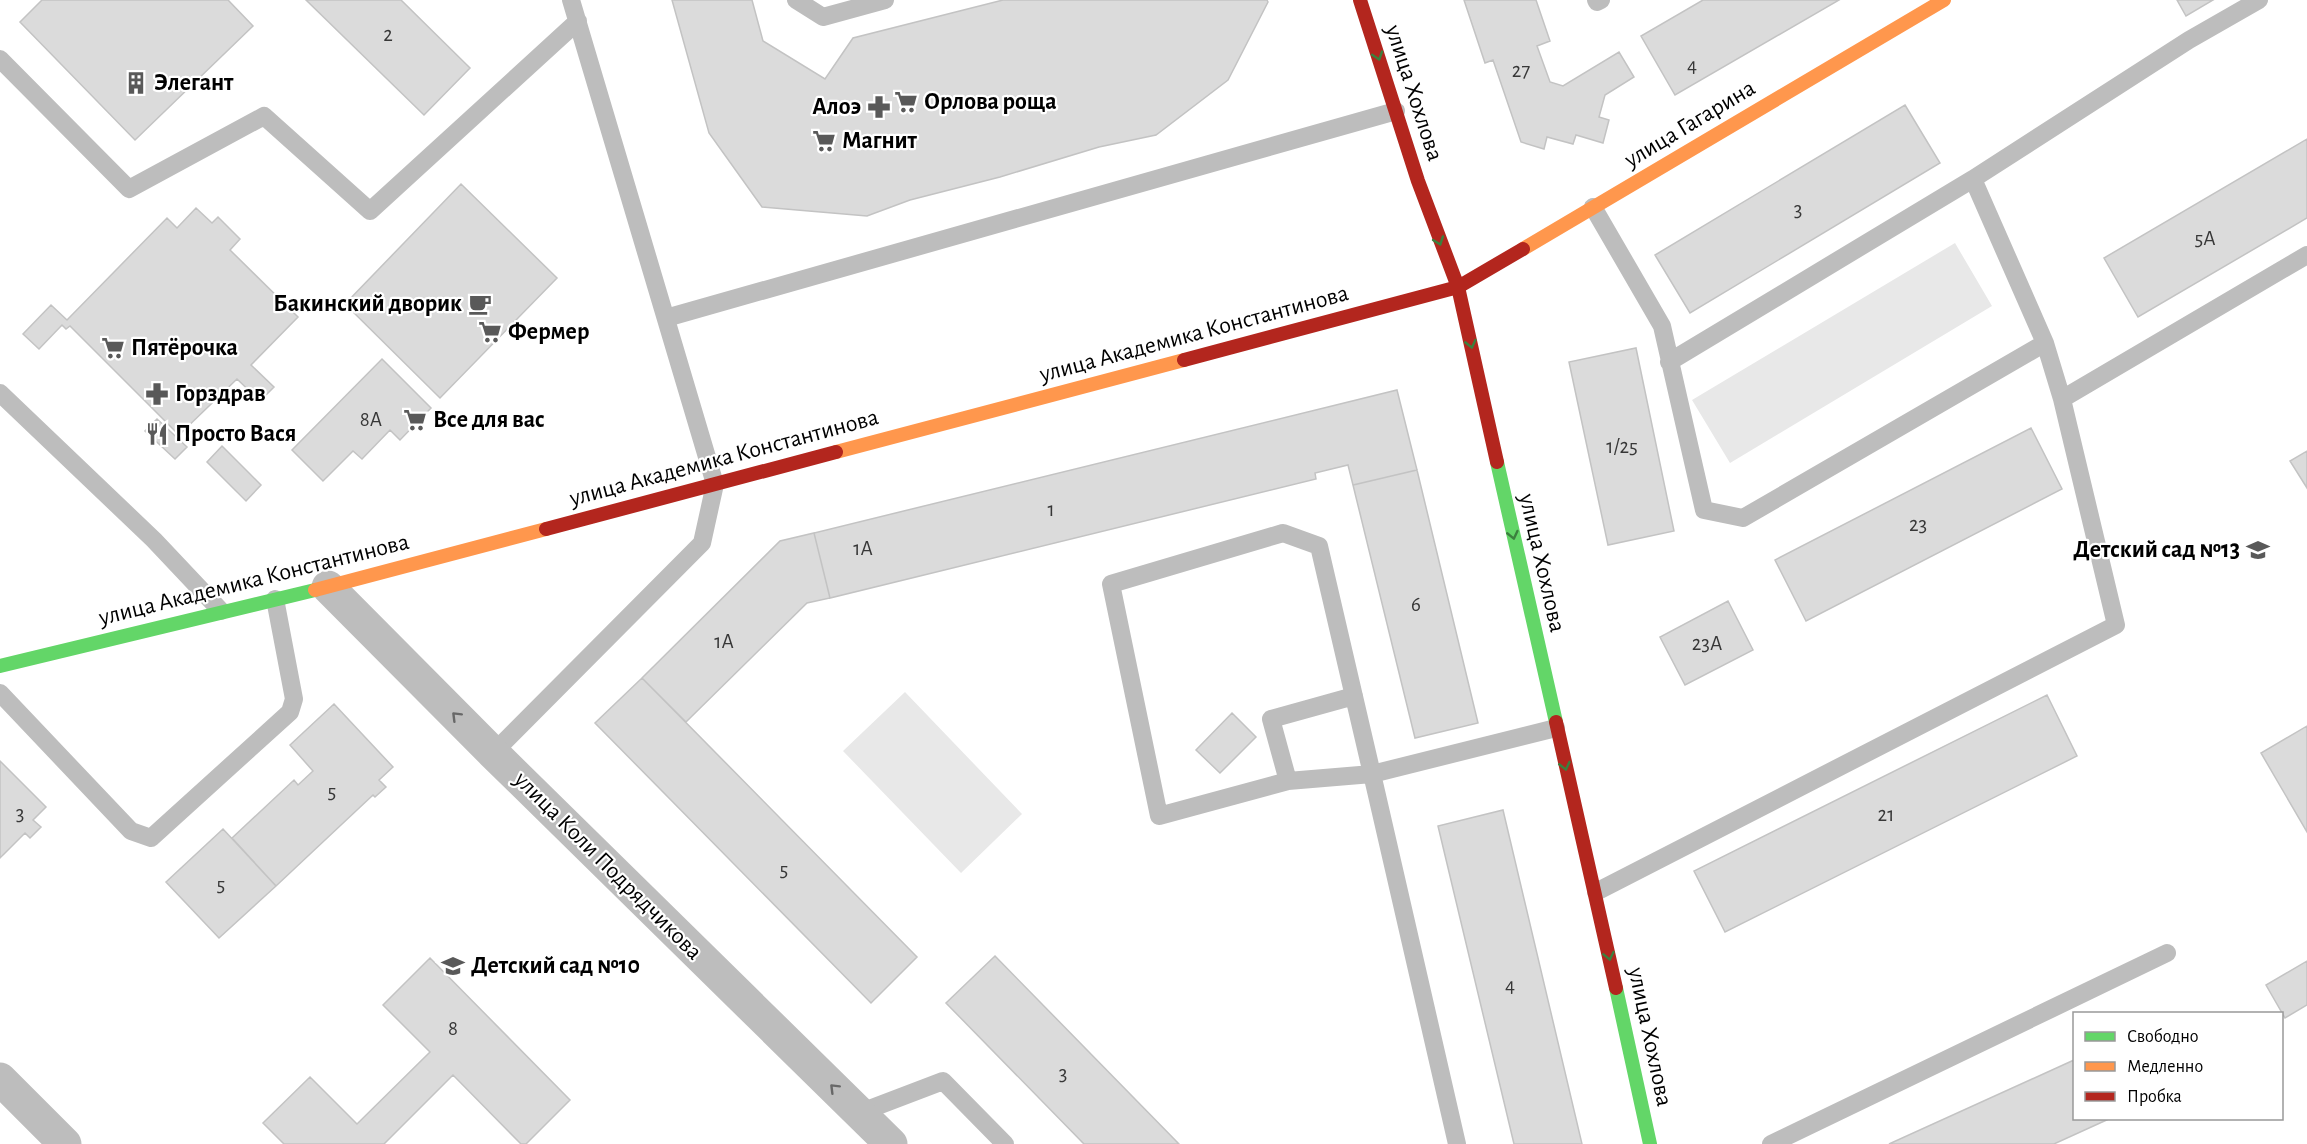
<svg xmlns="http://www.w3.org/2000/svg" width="2307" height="1144" font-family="'Alegreya Sans',sans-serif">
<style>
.green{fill:#e8e8e8}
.building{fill:#dbdbdb;stroke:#c3c3c3;stroke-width:1.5}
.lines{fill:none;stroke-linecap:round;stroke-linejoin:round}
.lane{stroke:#bdbdbd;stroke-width:18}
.street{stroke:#bdbdbd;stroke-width:33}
.fast{stroke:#63d668;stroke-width:14}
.slow{stroke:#ff974d;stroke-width:14}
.jam{stroke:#b3261e;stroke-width:14}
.oneway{stroke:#3b803e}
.oneway2{stroke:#686868}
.labels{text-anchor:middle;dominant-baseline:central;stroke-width:4.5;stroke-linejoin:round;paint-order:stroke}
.number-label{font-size:21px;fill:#373737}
.poi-label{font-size:24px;font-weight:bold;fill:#000;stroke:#fff;text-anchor:start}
.street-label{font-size:24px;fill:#000;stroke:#fff}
</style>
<rect width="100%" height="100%" fill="#fff"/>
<!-- green -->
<path class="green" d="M1955,243L1992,306L1730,463L1692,400Z
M905,692L1022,814L961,873L843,751Z"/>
<!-- building -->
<path class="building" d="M42,0H228L253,26L135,140L20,22Z
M306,0H401L470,68L424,115Z
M672,0H752L763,41L825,79L853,38L1003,0H1267L1268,2L1228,80L1156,135L1099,147L1000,177L910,200L867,216L762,207L709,133Z
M1464,0H1536L1550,41L1537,46L1550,82L1563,86L1619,52L1634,77L1605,95L1599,117L1609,120L1603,143L1576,135L1573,144L1547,137L1544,149L1521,142L1493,60L1485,63Z
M1703,0H1839L1675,95L1641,36Z
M2177,0H2213L2186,16Z
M1905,105L1940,163L1690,313L1655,255Z
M2307,139V218L2138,317L2104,258Z
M461,184L557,278L440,398L345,304Z
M196,208L212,223L218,217L240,239L230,250L298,317L251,365L274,387L260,401L237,379L179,435L70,326L66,329L62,325L39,349L23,334L51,305L67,320L167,218L177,228Z
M1636,348L1674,531L1608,545L1569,362Z
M382,359L431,408L400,440L390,430L362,459L353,451L323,481L292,450Z
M1397,390L1417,470L1353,485L1348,465L1315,473L1316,479L830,598L814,533Z
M157,419L187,447L175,459L145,431Z
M2031,428L2062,489L1806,621L1775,560Z
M222,446L261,485L246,501L207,462Z
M2307,451V488L2290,461Z
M1417,470L1478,723L1415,738L1353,485Z
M814,533L830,598L807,603L686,722L642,678L780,541Z
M1728,601L1753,650L1685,685L1660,637Z
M642,678L917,957L871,1003L595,723Z
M2047,695L2077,756L1725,932L1694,871Z
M334,704L393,767L379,780L386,787L375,797L373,795L276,886L232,838L294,780L298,785L313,771L290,745Z
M1232,713L1256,737L1220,773L1196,750Z
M2307,726V832L2261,753Z
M0,761L46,807L33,820L41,827L30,838L25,833L0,858Z
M1503,810L1582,1144H1514L1438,826Z
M223,829L276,886L219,938L166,882Z
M995,956L1179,1144H1084L946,1003Z
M430,958L570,1100L526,1144H521L453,1075L384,1144H284L263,1123L310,1077L357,1124L430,1052L383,1005Z
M2307,961V1005L2285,1018L2266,985Z
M2074,1060V1118H2111L2054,1144H1889Z"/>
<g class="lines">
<!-- lane -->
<path class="lane" d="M796,0L823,17L885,0
M1596,0L1597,2L1601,0
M0,59L129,189L264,116L370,211L578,21
M1973,179L2189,40L2259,0
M1593,207L1662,326L1704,510L1743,518L2045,343
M666,318L1396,111
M1669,362L1973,179L2045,343L2062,399L2307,255
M0,393L154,540L221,611
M0,693L131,831L151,838L290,712L294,699L275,599
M493,753L702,543L715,484L571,0
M1288,781L1271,719L1354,696
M1596,892L2116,625L2062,399
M859,1113L943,1081L1005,1144
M1457,1144C1411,945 1366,745 1319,546L1283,533L1111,584L1159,816L1288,781L1372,774L1556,728
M1771,1144L2167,953"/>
<!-- street -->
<path class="street" d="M328,587L493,753L891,1144
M0,1079L65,1144"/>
<!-- fast -->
<path class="fast" d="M1497,462L1556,722
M0,666L315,590
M1616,988L1650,1144"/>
<!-- slow -->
<path class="slow" d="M1523,249L1944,0
M836,452L1184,360
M315,590L546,529"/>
<!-- jam -->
<path class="jam" d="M1360,0L1418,181L1458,287L1497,462
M1184,360L1458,287L1523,249
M546,529L836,452
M1556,722L1616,988"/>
</g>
<!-- one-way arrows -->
<defs><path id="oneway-chevron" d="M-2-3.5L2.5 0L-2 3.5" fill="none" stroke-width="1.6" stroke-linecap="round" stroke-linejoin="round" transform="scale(1.5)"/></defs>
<g class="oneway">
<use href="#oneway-chevron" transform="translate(1378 56) rotate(72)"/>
<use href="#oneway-chevron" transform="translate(1439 241) rotate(70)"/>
<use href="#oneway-chevron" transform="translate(1471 344) rotate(77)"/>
<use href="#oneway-chevron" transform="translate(1513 535) rotate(77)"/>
<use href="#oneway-chevron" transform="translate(1565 766) rotate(77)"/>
<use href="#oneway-chevron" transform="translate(1609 956) rotate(78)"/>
</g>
<g class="oneway2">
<use href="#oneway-chevron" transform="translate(456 716) rotate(-135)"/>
<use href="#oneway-chevron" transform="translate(834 1088) rotate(-135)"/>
</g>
<!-- icons -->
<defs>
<g id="building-bare" transform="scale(1.8)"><path d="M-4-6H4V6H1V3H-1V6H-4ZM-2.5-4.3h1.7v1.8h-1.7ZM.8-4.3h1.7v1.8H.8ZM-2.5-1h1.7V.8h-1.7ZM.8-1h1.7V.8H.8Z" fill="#595959" stroke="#fff" stroke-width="2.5" paint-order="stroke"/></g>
<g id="supermarket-bare" transform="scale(1.8)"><path d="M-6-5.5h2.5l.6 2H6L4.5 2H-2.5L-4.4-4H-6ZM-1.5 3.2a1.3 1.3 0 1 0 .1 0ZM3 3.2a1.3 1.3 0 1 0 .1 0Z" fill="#595959" stroke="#fff" stroke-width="2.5" paint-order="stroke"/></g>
<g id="pharmacy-bare" transform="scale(1.8)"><path d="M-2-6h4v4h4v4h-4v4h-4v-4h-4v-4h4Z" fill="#595959" stroke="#fff" stroke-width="2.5" paint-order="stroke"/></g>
<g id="cafe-bare" transform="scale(1.8)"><path d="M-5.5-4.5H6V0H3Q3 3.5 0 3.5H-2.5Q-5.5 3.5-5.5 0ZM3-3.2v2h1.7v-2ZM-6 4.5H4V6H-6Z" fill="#595959" stroke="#fff" stroke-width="2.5" paint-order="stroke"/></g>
<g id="restaurant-bare" transform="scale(1.8)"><path d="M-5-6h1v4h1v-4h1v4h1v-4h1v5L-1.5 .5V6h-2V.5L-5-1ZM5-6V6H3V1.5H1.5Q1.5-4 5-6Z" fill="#595959" stroke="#fff" stroke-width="2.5" paint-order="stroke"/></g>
<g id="school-bare" transform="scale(1.8)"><path d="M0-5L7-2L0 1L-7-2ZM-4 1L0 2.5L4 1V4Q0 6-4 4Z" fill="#595959" stroke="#fff" stroke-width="2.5" paint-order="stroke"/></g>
</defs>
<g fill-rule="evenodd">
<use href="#building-bare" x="136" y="83"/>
<use href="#supermarket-bare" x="906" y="102"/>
<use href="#pharmacy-bare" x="879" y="107"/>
<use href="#supermarket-bare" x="824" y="141"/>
<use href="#cafe-bare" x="480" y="304"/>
<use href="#supermarket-bare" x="490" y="332"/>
<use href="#supermarket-bare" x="113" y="348"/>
<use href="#pharmacy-bare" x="157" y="394"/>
<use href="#supermarket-bare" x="415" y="420"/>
<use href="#restaurant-bare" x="157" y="434"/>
<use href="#school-bare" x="2258" y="550"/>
<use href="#school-bare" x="453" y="966"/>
</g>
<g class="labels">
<!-- number labels -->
<g class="number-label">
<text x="388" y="34">2</text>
<text x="1692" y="65">4</text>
<text x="1521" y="70">27</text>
<text x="1798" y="209">3</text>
<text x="2205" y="238">5А</text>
<text x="371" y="419">8А</text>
<text x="1622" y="446">1/25</text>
<text x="1051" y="509">1</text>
<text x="1918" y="524">23</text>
<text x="863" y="548">1А</text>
<text x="1416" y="604">6</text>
<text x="724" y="641">1А</text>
<text x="1707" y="643">23А</text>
<text x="332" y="791">5</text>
<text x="20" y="813">3</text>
<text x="1886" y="814">21</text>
<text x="784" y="869">5</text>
<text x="221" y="884">5</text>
<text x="1510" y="985">4</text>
<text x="453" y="1028">8</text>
<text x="1063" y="1073">3</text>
</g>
<!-- poi labels -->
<g class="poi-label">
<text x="154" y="83">Элегант</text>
<text x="924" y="102">Орлова роща</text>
<text x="861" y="107" text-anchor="end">Алоэ</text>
<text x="842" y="141">Магнит</text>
<text x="462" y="304" text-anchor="end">Бакинский дворик</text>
<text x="508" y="332">Фермер</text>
<text x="131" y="348">Пятёрочка</text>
<text x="175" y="394">Горздрав</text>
<text x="433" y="420">Все для вас</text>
<text x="175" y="434">Просто Вася</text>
<text x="2240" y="550" text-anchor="end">Детский сад №13</text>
<text x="471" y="966">Детский сад №10</text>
</g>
<!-- street labels -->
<g class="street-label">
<text transform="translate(1414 93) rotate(72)">улица Хохлова</text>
<text transform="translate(1690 124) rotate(-31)">улица Гагарина</text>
<text transform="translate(1194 334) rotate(-15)">улица Академика Константинова</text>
<text transform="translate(724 458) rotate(-15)">улица Академика Константинова</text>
<text transform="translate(1542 563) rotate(77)">улица Хохлова</text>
<text transform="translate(254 580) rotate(-14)">улица Академика Константинова</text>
<text transform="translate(608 866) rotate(45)">улица Коли Подрядчикова</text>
<text transform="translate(1650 1037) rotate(78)">улица Хохлова</text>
</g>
</g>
<!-- legend -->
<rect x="2073" y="1012" width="210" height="108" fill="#ffffff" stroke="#999999" stroke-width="1.5"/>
<rect x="2085" y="1032" width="30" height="9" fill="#63d668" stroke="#999999" stroke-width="1.5"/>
<text x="2127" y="1042" font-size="18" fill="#000000">Свободно</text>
<rect x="2085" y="1062" width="30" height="9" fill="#ff974d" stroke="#999999" stroke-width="1.5"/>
<text x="2127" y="1072" font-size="18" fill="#000000">Медленно</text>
<rect x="2085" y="1092" width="30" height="9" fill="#b3261e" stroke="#999999" stroke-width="1.5"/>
<text x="2127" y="1102" font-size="18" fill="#000000">Пробка</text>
</svg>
